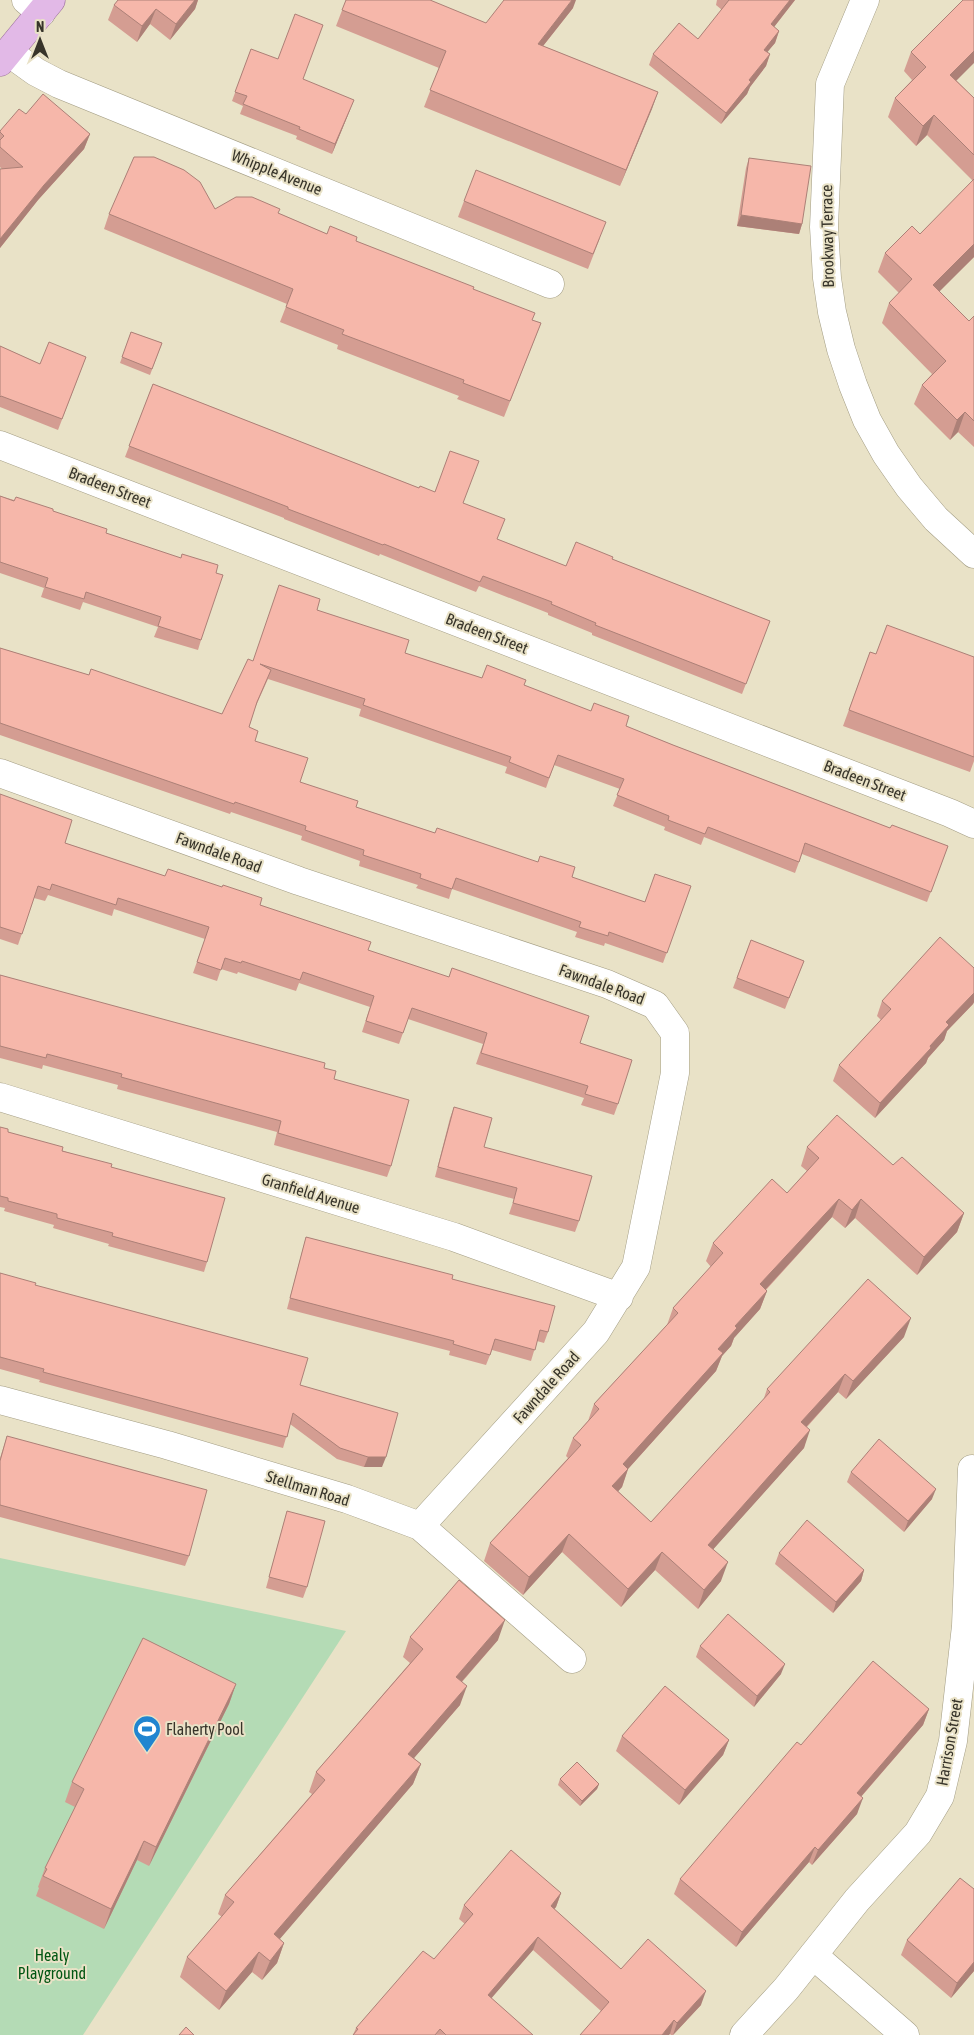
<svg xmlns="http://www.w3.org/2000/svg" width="974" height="2035" font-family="'Asap Condensed',sans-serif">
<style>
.green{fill:#b4dbb5}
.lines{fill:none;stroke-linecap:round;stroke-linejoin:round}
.minor-casing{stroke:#a39d84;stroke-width:29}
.major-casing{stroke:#996d9a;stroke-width:29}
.minor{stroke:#fff;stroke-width:28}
.major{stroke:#e2b9e7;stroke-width:28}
.wall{fill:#d49d92}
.shaded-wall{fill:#ac8077}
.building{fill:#f6b7aa;stroke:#ac8077}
.labels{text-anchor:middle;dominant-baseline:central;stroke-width:4;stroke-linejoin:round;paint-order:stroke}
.street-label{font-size:16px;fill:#37342a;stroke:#e9e2c7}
.poi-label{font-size:16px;fill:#37342a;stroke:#e9e2c7;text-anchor:start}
.park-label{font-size:16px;fill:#005612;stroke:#e9e2c7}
</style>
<rect width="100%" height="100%" fill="#e9e2c7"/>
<!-- green -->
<path class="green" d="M0,1558L346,1631L83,2035H0Z"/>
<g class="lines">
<!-- minor casing -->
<g class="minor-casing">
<path id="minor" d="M26,0L41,13
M865,0L830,84L824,227L827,278L832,312L841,349L853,385L867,420L886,454L909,487L936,519L974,554
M8,52L36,72L59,84L550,284
M0,445L950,813L974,824
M0,773L299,881L607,984L655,1005L675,1033V1073L636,1267L596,1332L420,1526
M0,1097L454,1237L619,1297
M0,1400L167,1445L347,1499L420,1526L572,1659
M813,1955L905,2035
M744,2035L786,1989L857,1900L918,1833L940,1796L953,1741L966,1626L972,1469"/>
</g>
<!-- major casing -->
<g class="major-casing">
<path id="major" d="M0,62L51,0"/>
</g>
<!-- minor -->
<use href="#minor" class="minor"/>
<!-- major -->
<use href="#major" class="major"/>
</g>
<!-- wall -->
<path class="wall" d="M118,0H198L195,9L170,40L150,24L137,42L108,20L114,5Z
M346,0L486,23L573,8L543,46L658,92L620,186L424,107L439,68L336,26Z
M717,0H795L774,27L779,31L775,43L767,52L770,54L766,66L750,87L747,94L721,124L649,65L653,54L698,39L722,10L716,5Z
M251,49L303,79L350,110L332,154L296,139L297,136L240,114L243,106L232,101Z
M911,52L957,81L974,98V257L939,291L969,321L974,316V447L958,432L950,440L914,404L922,385L932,374L882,323L889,303L899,293L878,272L885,253L920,234L973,181L927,135L916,146L888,117L895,98L912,80L904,71Z
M26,114L90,134L84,149L38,200L0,248V169H2L0,167V131Z
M749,158L802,224L799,234L737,226L746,168Z
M464,201L600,238L588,269L458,217Z
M215,209L278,213L327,234L356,241L473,289L532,320L541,323L504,417L457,399L459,396L337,349L338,345L280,322L287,304L104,229L109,214Z
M131,332L162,343L150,375L120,363Z
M0,346L40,364L86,357L58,430L0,407Z
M153,384L419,488L463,503L497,539L566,566L612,559L770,621L742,694L592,635V633L548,615V613L479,586L476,592L380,554L379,556L284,519V518L125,457Z
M0,496L53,511L106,533L216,573L201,640L198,650L154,637L158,627L83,602L80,610L41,597L44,588L0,573Z
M317,610L405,653L482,678L524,685L673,745L890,828L948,846L927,902L802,854L795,873L704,837L701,845L664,830L665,827L613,806L620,789L554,765L546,788L505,773L507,767L359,716L361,709L268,679L255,708L249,727L255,741L300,782L356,807L645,902L691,886L663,963L605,943L604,946L575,937L577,932L452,889L449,899L416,888L418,885L359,866L360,861L301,840L302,836L231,812L230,814L0,735V648L89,675L222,714L253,661Z
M870,652L876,654L974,657V761L970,772L843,726Z
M0,794L65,843L165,876L260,905L368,950L580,1043L618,1104L614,1115L581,1105L584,1098L476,1064L483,1044L408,1019L399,1044L362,1032L370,1007L299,983L296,991L238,972L237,974L221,969L217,981L193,973L205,939L114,909L112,916L48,895L45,901L34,898L18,945L0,939Z
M751,940L804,961L785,1009L733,988Z
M974,968V1002L973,1004L947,1031L944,1040L928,1058L926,1063L875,1118L833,1081L839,1065L881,1020L877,1016L882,1001Z
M0,975L324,1068L334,1079L391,1166L387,1177L274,1145L277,1132L117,1089L118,1085L43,1065L42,1069L0,1058Z
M454,1107L484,1147L579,1221L575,1232L509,1214L514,1199L435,1177L450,1118Z
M0,1127L8,1132L111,1167L207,1262L204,1272L108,1246L109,1244L53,1228L54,1225L4,1211L5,1208L0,1207Z
M807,1147L893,1165L964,1213L957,1232L917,1275L855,1218L845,1228L832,1217L766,1290L767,1291L760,1309L734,1338L731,1346L722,1356L716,1371L628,1469L622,1487L618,1491L651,1522L763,1401L767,1389L904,1337L846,1399L838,1392L807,1427L804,1448L713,1549L721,1581L698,1609L655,1570L621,1607L562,1552L523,1595L484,1561L490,1543L568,1458L566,1456L573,1438L588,1421L594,1404L667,1325L673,1308L711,1267L706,1261L713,1243L787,1193L807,1171L801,1166Z
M306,1237L452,1279L548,1332L544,1343L537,1341L531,1361L492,1350L486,1365L449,1355L450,1351L287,1309L303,1248Z
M0,1273L35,1285L300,1385L382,1467H364L337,1459L290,1424L283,1448L39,1382L40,1380L0,1369Z
M7,1436L189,1556L185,1566L0,1517V1458Z
M851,1472L932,1499L904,1532L847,1482Z
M287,1511L307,1587L303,1598L266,1588Z
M779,1553L864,1570L861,1581L833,1613L775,1564Z
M410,1637L498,1640L462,1682L460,1705L414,1758L421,1764L413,1784L279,1939L284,1943L277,1963L262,1980L252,1972L219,2010L180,1977L187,1957L222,1917L218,1914L225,1895L312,1794L309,1792L316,1772L410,1663L403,1657Z
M700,1646L781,1674L754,1707L696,1657Z
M236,1684L229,1704L149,1866L137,1860L104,1929L36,1896L39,1888L38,1887L45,1868L75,1807L65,1802L72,1782Z
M929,1709L923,1725L861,1797L857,1814L812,1865L809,1862L736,1947L674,1894L680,1879Z
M622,1736L729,1740L723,1755L679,1805L616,1751Z
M560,1779L599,1784L597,1789L580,1806L558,1785Z
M974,1889V1971L951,1998L901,1955L907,1940Z
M561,1893L556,1907L554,1909L621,1969L701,2005L673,2035H671L670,2034L601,2011L533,1950L491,1998L533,2035H353L356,2028L434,1959L465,1924L459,1919L464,1905Z"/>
<!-- shaded-wall -->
<path class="shaded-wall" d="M195,0H198L195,9L170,40L176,24Z
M572,0H576L573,8L532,60L538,44Z
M790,0H795L767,36L771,24Z
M156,9L150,24L137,42L142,26Z
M779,31L775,43L760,61L764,50Z
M974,51V63L943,94L950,75Z
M770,54L766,66L750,87L747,94L721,124L726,113L749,80Z
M658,92L652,109L620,186L626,170Z
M354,100L350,110L332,154L335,144Z
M934,115L927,135L916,146L923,126Z
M90,134L84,149L38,200L0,248V239L44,185Z
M741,215L802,224L799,234L737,226Z
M974,244V257L926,305L933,285Z
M965,412L958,432L950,440L957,420Z
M974,985V1002L973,1004L947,1031L944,1040L928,1058L926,1063L875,1118L880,1103L930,1046L946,1022Z
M839,1199L832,1217L753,1303L760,1284Z
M861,1199L855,1218L845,1228L852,1210Z
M964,1213L957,1232L917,1275L924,1257Z
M767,1291L760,1309L734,1338L731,1346L722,1356L716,1371L628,1469L622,1487L606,1505L612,1486L623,1464L718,1349L735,1326Z
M911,1318L904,1337L846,1399L853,1381Z
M845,1374L838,1392L794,1440L801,1422Z
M810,1430L804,1448L701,1563L708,1545Z
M368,1457H386L382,1467H364Z
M936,1489L932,1499L904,1532L908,1521Z
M569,1534L562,1552L523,1595L529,1577Z
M662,1552L655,1570L621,1607L628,1589Z
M728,1562L721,1581L698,1609L704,1590Z
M864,1570L861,1581L833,1613L836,1602Z
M505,1620L498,1640L449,1696L456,1677Z
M785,1664L781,1674L754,1707L757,1696Z
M236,1684L229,1704L149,1866L156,1847Z
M467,1686L460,1705L401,1773L408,1754Z
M929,1709L923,1725L851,1808L857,1793Z
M729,1740L723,1755L679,1805L685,1790Z
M421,1764L413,1784L267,1954L274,1934Z
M599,1784L597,1789L580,1806L582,1801Z
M863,1798L857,1814L812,1865L818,1850Z
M144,1841L137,1860L104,1929L111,1909Z
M815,1847L809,1862L736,1947L742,1932Z
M561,1893L556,1907L546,1919L551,1906Z
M538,1937L533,1950L483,2008L488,1995Z
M284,1943L277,1963L262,1980L270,1961Z
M259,1952L252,1972L219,2010L226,1991Z
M974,1962V1971L951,1998L957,1983Z
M706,1991L701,2005L673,2035L677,2023Z
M674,2020L670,2034L669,2035H662Z"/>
<!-- building -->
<path class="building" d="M118,0H195L176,24L156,9L142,26L114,5Z
M346,0H430L486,23L504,0H572L538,44L658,92L626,170L430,90L446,51L342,10Z
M729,0H790L771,24L779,31L764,50L770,54L749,80L751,82L726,113L653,54L679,23L698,39Z
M963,0H974V51L950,75L974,98V155L934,115L923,126L895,98L926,67L911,52Z
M295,14L323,25L303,79L354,100L335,144L299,129L300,127L243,104L247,96L235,92L251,49L278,59Z
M43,94L90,134L44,185L0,239V169L23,167L0,147V140L4,136L0,132V131L19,109L26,114Z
M134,157H154L184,170L200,182L215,209L236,197H252L280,209L278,213L327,234L330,226L357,237L356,241L474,287L473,289L535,313L532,320L541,323L510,401L463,383L464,380L342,334L344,330L286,307L293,289L109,214Z
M749,158L811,166L802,224L741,215Z
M476,170L606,222L593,254L464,201Z
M974,179V244L933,285L969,321L974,316V421L965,412L957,420L922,385L946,361L889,303L912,279L885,253L912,226L920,234Z
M131,332L162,343L152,369L122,357Z
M49,342L86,357L62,419L1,396L0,397V346L40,364Z
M153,384L419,488L420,486L435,492L450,451L479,461L463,503L505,519L497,539L566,566L576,542L613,557L612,559L770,621L746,684L595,625L596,623L551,604L552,602L483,576L480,582L384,544L383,545L288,509V507L129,446Z
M0,496L14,501L16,497L53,509V511L107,529L106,533L181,558L182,554L218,565L216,573L223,575L201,640L158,626L161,617L86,592L84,599L45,587L48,578L0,562Z
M279,585L320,599L317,610L409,640L405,653L482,678L487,665L526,680L524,685L591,711L594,703L629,716L626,726L673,745L890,828L892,825L948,846L931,892L805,843L799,862L708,827L705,834L668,820L669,816L617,795L624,779L558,755L549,778L509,762L511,757L363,705L365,699L260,664L271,670L257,702L249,727L258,731L255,741L308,758L300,782L358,801L356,807L435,833L437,828L538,862L540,856L575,867L572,877L645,902L655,874L691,886L667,953L609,932L608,936L579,927L581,922L456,878L452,889L420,878L421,874L363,855L364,850L305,830L306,826L235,802L234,804L0,723V648L89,675L91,669L222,714L248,659L253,661Z
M887,625L974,657V757L849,710L870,652L876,654Z
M0,794L72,820L65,843L165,876L168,869L222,887L223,885L262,898L260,905L371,942L368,950L449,977L452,968L589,1016L580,1043L632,1060L618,1104L585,1094L588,1086L481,1053L487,1033L412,1008L403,1033L366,1021L374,996L303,972L300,980L242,961L241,963L225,958L221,970L197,962L209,927L118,898L116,905L52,884L50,890L38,886L22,934L0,927Z
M940,937L974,968V993L946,1022L949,1025L930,1046L931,1048L880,1103L839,1065L891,1009L882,1001Z
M751,940L804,961L789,998L737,978Z
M0,975L325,1063L324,1068L336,1071L334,1079L409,1100L391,1166L278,1133L281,1121L121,1077L122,1074L47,1054L46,1058L0,1046Z
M454,1107L492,1118L484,1147L592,1176L579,1221L513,1203L517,1188L438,1167Z
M837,1115L893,1165L902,1157L964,1213L924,1257L861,1199L852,1210L839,1199L760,1284L767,1291L735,1326L737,1328L718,1349L723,1353L623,1464L628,1469L612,1486L651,1522L770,1392L767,1389L868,1279L911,1318L853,1381L845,1374L801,1422L810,1430L708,1545L728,1562L704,1590L662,1552L628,1589L569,1534L529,1577L490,1543L581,1445L573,1438L599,1409L594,1404L678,1313L673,1308L723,1253L713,1243L772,1179L787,1193L819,1158L807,1147Z
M0,1127L8,1129V1132L63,1147L62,1151L112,1164L111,1167L225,1198L207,1262L112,1236L113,1233L57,1218V1214L8,1201V1198L0,1196Z
M306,1237L453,1275L452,1279L555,1306L548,1332L540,1330L535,1350L495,1339L490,1355L453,1344L454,1341L290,1298Z
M0,1273L36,1283L35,1285L308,1358L300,1385L398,1413L386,1457H368L340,1448L293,1413L287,1437L43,1372L44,1369L0,1357Z
M7,1436L207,1490L189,1556L0,1505V1461Z
M879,1439L936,1489L908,1521L851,1472Z
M287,1511L325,1521L307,1587L269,1577Z
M807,1520L864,1570L836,1602L779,1553Z
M459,1580L505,1620L456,1677L467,1686L408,1754L421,1764L274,1934L284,1943L270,1961L259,1952L226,1991L187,1957L234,1902L225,1895L325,1780L316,1772L423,1649L410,1637Z
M728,1614L785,1664L757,1696L700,1646Z
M143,1638L236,1684L156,1847L144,1841L111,1909L43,1876L47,1869L45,1868L84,1789L72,1782Z
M873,1661L929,1709L857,1793L863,1798L818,1850L815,1847L742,1932L680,1879L797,1742L801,1745Z
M665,1686L729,1740L685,1790L622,1736Z
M577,1762L599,1784L582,1801L560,1779Z
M511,1850L561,1893L551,1906L621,1969L648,1939L706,1991L677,2023L674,2020L662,2035H580L609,2002L538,1937L488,1995L533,2035H446L440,2029L435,2035H353L358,2029L356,2028L423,1951L434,1959L473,1914L464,1905Z
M960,1878L974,1889V1962L957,1983L907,1940Z
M186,2027L194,2035H179Z"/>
<!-- icons -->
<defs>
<g id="stadium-pin" transform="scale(1.4375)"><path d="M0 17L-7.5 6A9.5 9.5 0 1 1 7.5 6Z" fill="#2085d0" stroke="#e9e2c7"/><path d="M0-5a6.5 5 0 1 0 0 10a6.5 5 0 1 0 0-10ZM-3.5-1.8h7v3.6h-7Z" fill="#fff"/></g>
</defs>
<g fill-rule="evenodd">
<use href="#stadium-pin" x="147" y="1729"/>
</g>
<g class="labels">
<!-- street labels -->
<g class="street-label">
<text transform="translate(277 172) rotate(22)">Whipple Avenue</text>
<text transform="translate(827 236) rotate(-91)">Brookway Terrace</text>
<text transform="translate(110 487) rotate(21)">Bradeen Street</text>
<text transform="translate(487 633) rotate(21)">Bradeen Street</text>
<text transform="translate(865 780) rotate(21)">Bradeen Street</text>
<text transform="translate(219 852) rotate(20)">Fawndale Road</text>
<text transform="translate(602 984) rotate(20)">Fawndale Road</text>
<text transform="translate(311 1193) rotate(17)">Granfield Avenue</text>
<text transform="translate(546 1387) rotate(-48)">Fawndale Road</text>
<text transform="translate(308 1488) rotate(17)">Stellman Road</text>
<text transform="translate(949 1742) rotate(-80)">Harrison Street</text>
</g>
<!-- poi labels -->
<g class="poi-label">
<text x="166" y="1729">Flaherty Pool</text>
</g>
<!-- park labels -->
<g class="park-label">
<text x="52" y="1955">Healy<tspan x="52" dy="18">Playground</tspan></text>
</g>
</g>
<!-- north arrow -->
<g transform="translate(40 40)" stroke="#e9e2c7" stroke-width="4" paint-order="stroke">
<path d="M0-4L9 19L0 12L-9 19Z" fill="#37342a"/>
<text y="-8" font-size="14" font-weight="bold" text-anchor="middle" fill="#37342a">N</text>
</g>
</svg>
